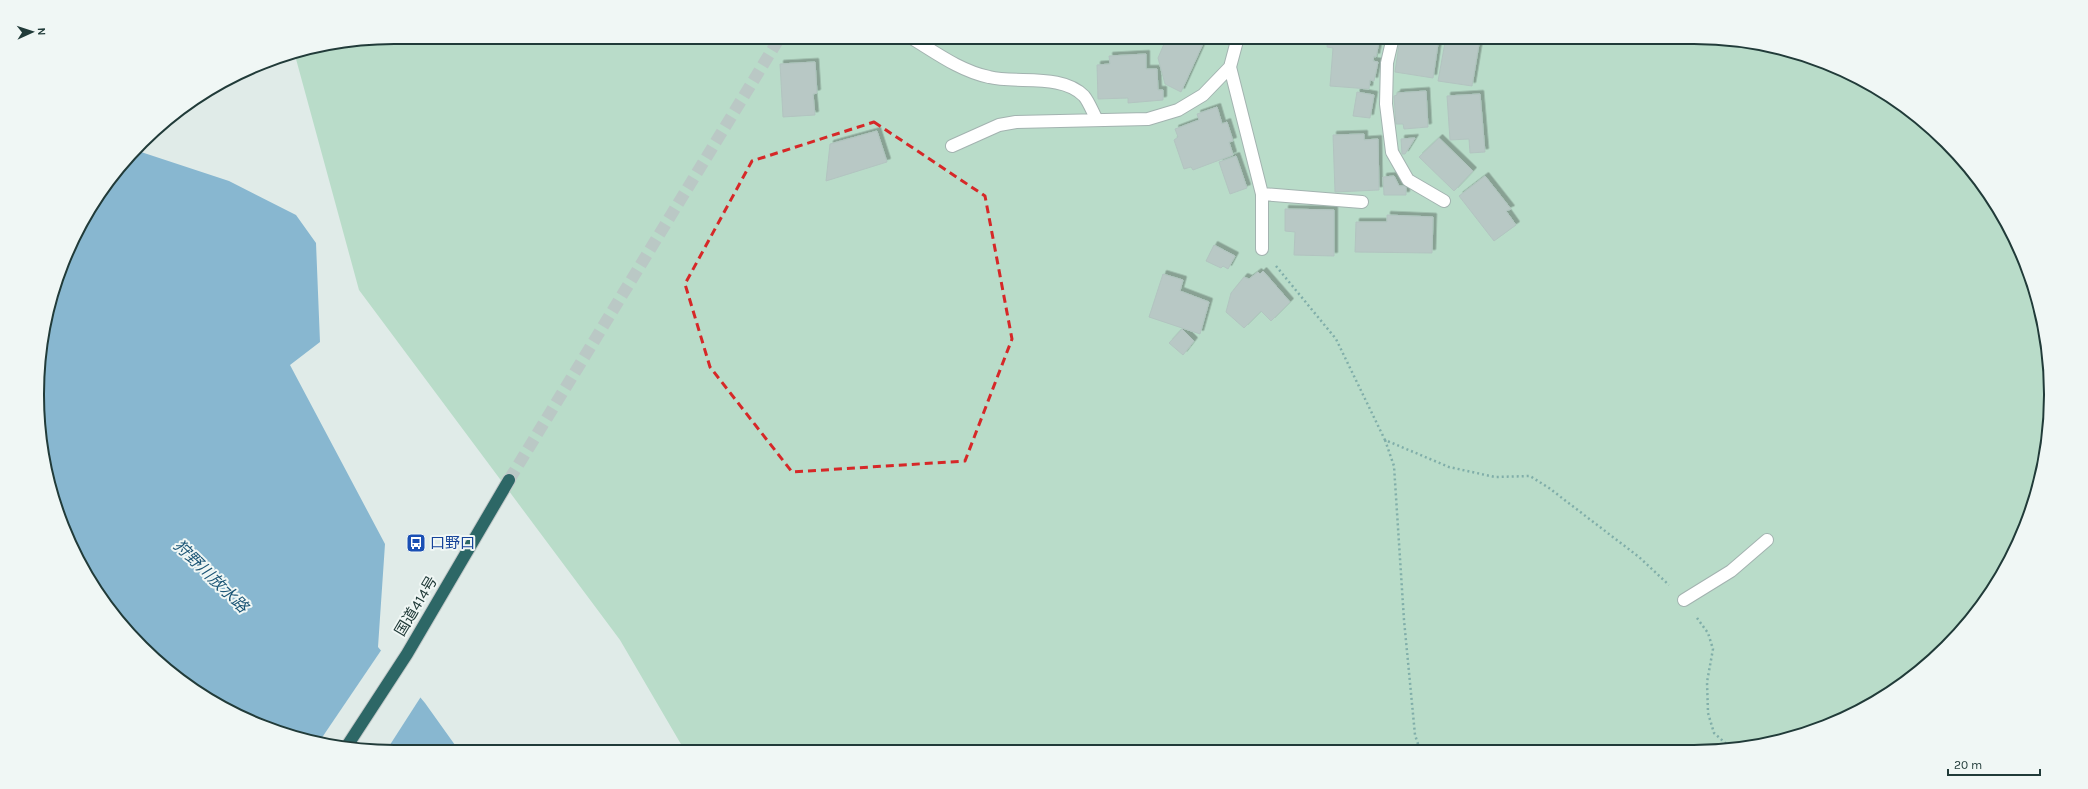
<svg xmlns="http://www.w3.org/2000/svg" width="2088" height="789" font-family="Karla,'Noto Sans JP',sans-serif">
<style>
.green{fill:#b9dcc9}
.water{fill:#88b7d0}
.pier{fill:#e0ebe8}
.building{fill:#b8c8c5;stroke:#b2c4c0;filter:url(#shadow)}
.lines{fill:none;stroke-linecap:round;stroke-linejoin:round}
.highway-tunnel{stroke:#bac8c5;stroke-width:12;stroke-dasharray:12 6;stroke-linecap:butt}
.lane-casing{stroke:#a3b3b0;stroke-width:14}
.street-casing{stroke:#a3b3b0;stroke-width:14}
.highway-casing{stroke:#c1c8c8;stroke-width:14}
.path{stroke:#80aea9;stroke-width:2.5;stroke-dasharray:2 3;stroke-linecap:butt}
.lane{stroke:#fff;stroke-width:12}
.street{stroke:#fff;stroke-width:12}
.highway{stroke:#2d6766;stroke-width:12}
.marked{fill:none;stroke:#d62828;stroke-width:3;stroke-dasharray:8 5;stroke-linejoin:round}
.labels{text-anchor:middle;dominant-baseline:central;stroke-width:4;stroke-linejoin:round;paint-order:stroke}
.transit-label{font-size:15px;fill:#164399;stroke:#f0f7f5;text-anchor:start}
.street-label{font-size:15px;fill:#213b39;stroke:#f0f7f5}
.water-label{font-size:16px;font-style:italic;fill:#1c5676;stroke:#f0f7f5}
.rim{fill:none;stroke:#213b39;stroke-width:2}
</style>
<defs>
<filter id="shadow"><feDropShadow dx="3.5" dy="-3.5" stdDeviation="0" flood-color="#0004"/></filter>
</defs>
<rect width="100%" height="100%" fill="#e0ebe8"/>
<!-- green -->
<path class="green" d="M395,37H1693L1786,49L1852,74L1911,111L1962,159L2003,216L2032,280L2048,348L2050,418L2039,487L1991,593L1929,663L1851,715L1740,749L685,751L620,640L359,290L296,59L298,53Z"/>
<!-- water -->
<path class="water" d="M138,151L229,181L296,215L316,243L320,342L290,365L385,544L378,647L425,703L460,752H394L302,740L237,715L177,678L97,593L64,531L44,464L40,348L56,279L85,216Z"/>
<!-- pier -->
<path class="pier" d="M382,649L422,695L386,751L319,742Z"/>
<!-- building -->
<path class="building" d="M1167,37H1206L1181,92L1165,84L1158,58Z
M1328,37H1380L1376,57L1374,56L1373,61L1378,62L1374,81L1370,80L1369,89L1330,86L1333,48L1327,47Z
M1400,37H1439L1433,78L1395,72Z
M1446,37L1480,38L1472,86L1438,81Z
M1146,54V69H1157L1158,90H1163V100L1128,103V98L1098,99L1097,65L1110,64L1109,56Z
M815,62L817,93L813,94L815,115L783,117L780,64Z
M1426,91L1428,127L1404,129L1403,124H1396L1394,96L1397,95V93Z
M1357,92L1374,95L1370,118L1353,116Z
M1480,94L1485,152L1470,153L1469,139L1450,140L1447,96Z
M1217,107L1222,124L1227,122L1233,141L1229,142L1233,155L1193,170L1191,167L1184,169L1174,140L1178,137L1175,129L1199,120L1197,114Z
M877,131L887,162L826,181L830,144Z
M1364,134V140L1378,139L1379,190L1335,192L1333,135Z
M1415,138L1405,154H1402L1401,139Z
M1439,138L1473,171L1454,191L1419,157Z
M1236,156L1247,188L1230,194L1219,162Z
M1394,176L1399,186H1406V195H1384L1383,177Z
M1485,176L1511,209L1506,211L1516,225L1494,241L1459,196Z
M1285,209L1334,210V256L1294,255L1295,232L1285,231Z
M1387,215L1433,217L1432,253L1355,252L1356,222H1387Z
M1214,245L1235,256L1228,269L1223,266L1221,268L1206,261Z
M1263,271L1290,302L1271,321L1261,311L1244,328L1226,312L1231,293L1244,277L1249,279L1258,272L1260,274Z
M1163,274L1183,280L1180,291L1209,302L1200,334L1149,317Z
M1182,329L1194,341L1183,355L1169,343Z"/>
<g class="lines">
<!-- highway-tunnel -->
<path class="highway-tunnel" d="M509,480L780,37"/>
<!-- lane casing -->
<g class="lane-casing">
<path id="lane" d="M1684,600L1731,571L1767,540"/>
</g>
<!-- street casing -->
<g class="street-casing">
<path id="street" d="M910,37C935,52 960,71 989,77C1017,84 1062,73 1084,96C1089,102 1093,113 1097,120
M1238,37L1230,67L1262,194V249
M1393,37L1387,63L1386,104L1392,152L1408,180L1444,201
M952,146L999,125L1016,122L1148,119L1178,110L1203,95L1230,67
M1262,194L1362,202"/>
</g>
<!-- highway casing -->
<g class="highway-casing">
<path id="highway" d="M347,746L407,654L509,480"/>
</g>
<!-- path -->
<path class="path" d="M1276,266L1336,339L1385,440L1449,467L1495,477L1530,476L1549,488L1639,557L1669,585
M1385,440L1394,466L1404,620L1415,735L1420,750
M1697,618L1708,633L1713,649L1707,682L1708,713L1714,733L1732,749"/>
<!-- lane -->
<use href="#lane" class="lane"/>
<!-- street -->
<use href="#street" class="street"/>
<!-- highway -->
<use href="#highway" class="highway"/>
</g>
<!-- marked area -->
<path class="marked" d="M874,122L985,196L1012,339L965,461L792,472L710,367L685,284L752,161Z"/>
<!-- icons -->
<defs>
<g id="bus-square" transform="scale(1)"><rect x="-9" y="-9" width="18" height="18" rx="4" fill="#1a4fb4" stroke="#f0f7f5"/><path d="M-5-6H5V4H4V6H2V4H-2V6H-4V4H-5ZM-3.5-4V0h7V-4ZM-3.5 1.2v1.5H-2V1.2ZM2 1.2v1.5H3.5V1.2Z" fill="#fff"/></g>
</defs>
<g fill-rule="evenodd">
<use href="#bus-square" x="416" y="543"/>
</g>
<g class="labels">
<!-- transit labels -->
<g class="transit-label">
<text x="430" y="543">口野口</text>
</g>
<!-- street labels -->
<g class="street-label">
<text transform="translate(416 606) rotate(-59)">国道414号</text>
</g>
<!-- water labels -->
<g class="water-label">
<text transform="translate(211 576) rotate(44)">狩野川放水路</text>
</g>
</g>
<!-- crop -->
<path d="M0 0H2088V789H0ZM394 44H1694A350 350 0 0 1 2044 394V395A350 350 0 0 1 1694 745H394A350 350 0 0 1 44 395V394A350 350 0 0 1 394 44Z" fill="#f0f7f5" fill-rule="evenodd"/>
<path class="rim" d="M394 44H1694A350 350 0 0 1 2044 394V395A350 350 0 0 1 1694 745H394A350 350 0 0 1 44 395V394A350 350 0 0 1 394 44Z"/>
<!-- north arrow -->
<g transform="translate(32 32) rotate(87)" stroke="#f0f7f5" stroke-width="3" paint-order="stroke">
<path d="M0-3L7 15L0 10L-7 15Z" fill="#213b39"/>
<text y="-6" font-size="11" font-weight="bold" text-anchor="middle" fill="#213b39">N</text>
</g>
<!-- scale -->
<path d="M1948 769v6h92v-6" fill="none" stroke="#213b39" stroke-width="2"/>
<text x="1954" y="769" font-size="12" fill="#213b39" stroke="#f0f7f5" stroke-width="3" paint-order="stroke">20 m</text>
</svg>
